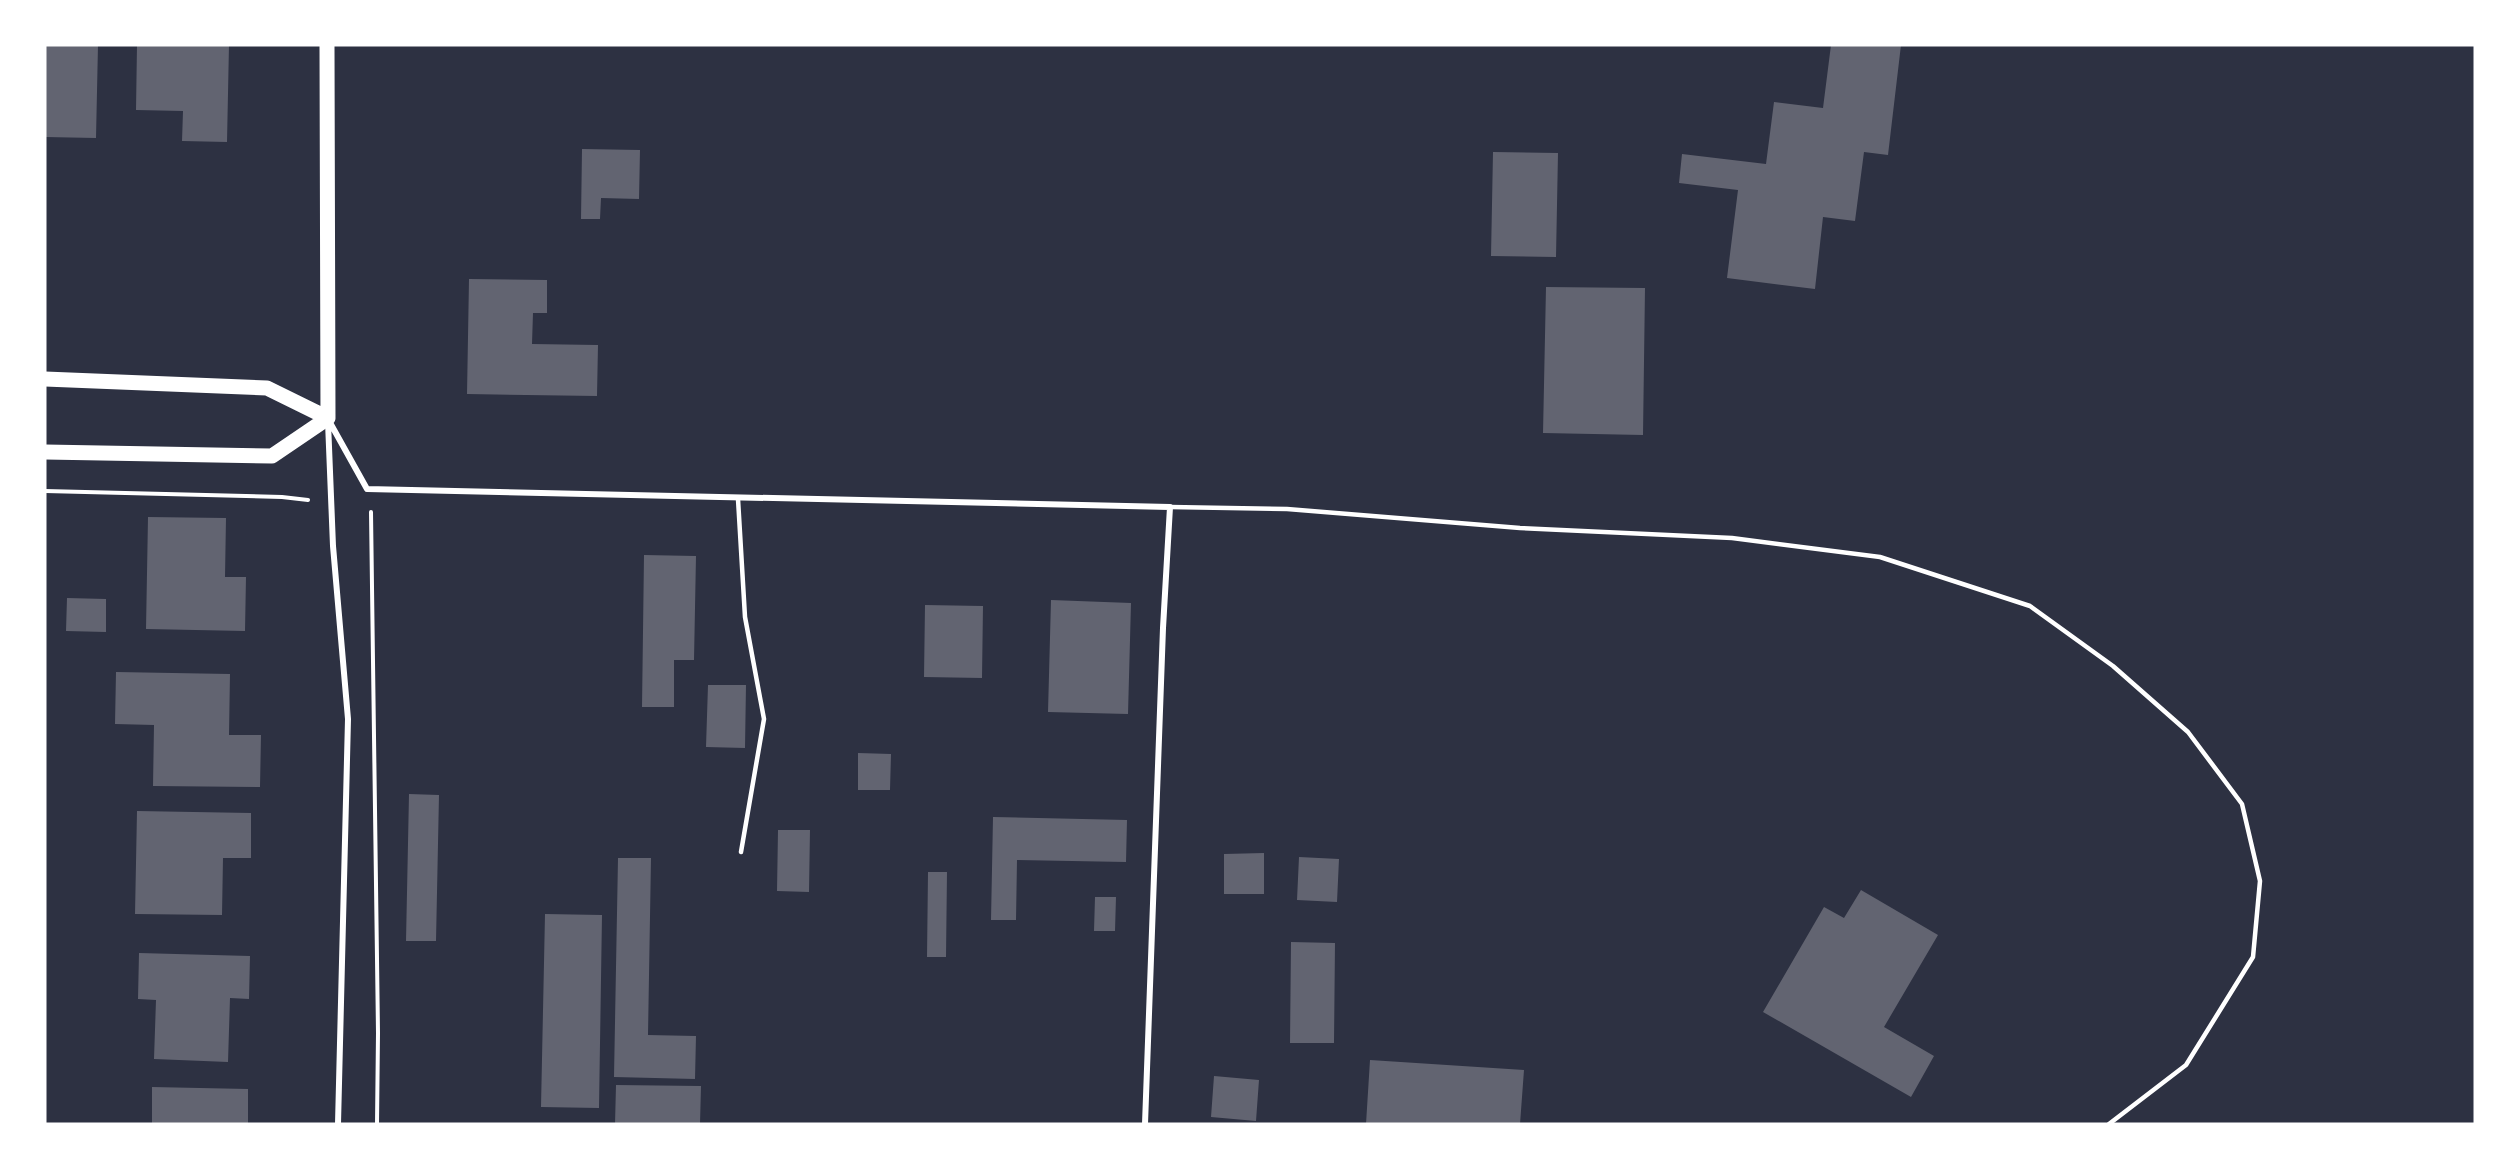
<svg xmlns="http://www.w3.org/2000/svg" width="2520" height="1169" font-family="Montserrat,sans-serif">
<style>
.building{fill:#626471}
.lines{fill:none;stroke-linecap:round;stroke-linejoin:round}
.path{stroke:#fff;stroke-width:4}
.service{stroke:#fff;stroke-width:4.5}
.minor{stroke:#fff;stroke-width:6}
.primary{stroke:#fff;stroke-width:15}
</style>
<rect width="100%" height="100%" fill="#2d3142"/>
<!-- building -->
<path class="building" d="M45,45H98L96,138L45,137Z
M137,45H229L227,142L182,141L183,111L136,110Z
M1831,45H1901L1888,155L1864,152L1855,221L1823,217L1815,289L1727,278L1738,190L1679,183L1682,154L1766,164L1774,102L1823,108Z
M582,149L640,150L639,199L601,198L600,219H581Z
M1493,152L1558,153L1556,257L1491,256Z
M469,279L547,280V313H533L532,344L598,345L597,396L467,394Z
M1546,287L1645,288L1643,435L1543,433Z
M148,517L226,518L225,577H246L245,631L146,629Z
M644,555L696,556L694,660H674V707H642Z
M67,598L106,599V632L66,631Z
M1051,600L1131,603L1128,714L1048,712Z
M925,605L983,606L982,678L924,677Z
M116,672L230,674L229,735H261L260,787L153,786L154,725L115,724Z
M708,685H746L745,748L706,747Z
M858,753L891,754L890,790H858Z
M409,794L439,795L436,941H406Z
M137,811L251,813V858H223L222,915L135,914Z
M993,817L1127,820L1126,862L1017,860L1016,920H991Z
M778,830H810L809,892L777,891Z
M1264,853V894H1224V854Z
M1299,857L1339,859L1337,902L1297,900Z
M618,858H651L648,1035L696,1036L695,1079L614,1077Z
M928,872H947L946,957H927Z
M1861,890L1938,935L1884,1027L1934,1056L1911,1097L1763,1012L1824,907L1844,918Z
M1095,897H1116L1115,931H1094Z
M545,914L602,915L599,1108L541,1107Z
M1291,942L1335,943L1334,1043H1290Z
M139,953L250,956L249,999L230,998L228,1062L154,1059L156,1000L138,999Z
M1370,1060L1524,1070L1520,1124H1366Z
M1214,1076L1259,1080L1256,1121L1211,1117Z
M616,1085L701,1086L700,1124H615Z
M152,1087L248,1089V1124H152Z"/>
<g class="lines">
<!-- path -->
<path class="path" d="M45,491L282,497L308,500
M371,512L378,1033L377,1124"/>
<!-- service -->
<path class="service" d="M738,499L745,617L764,719L741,852
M1170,507L1287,509L1520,528L1732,538L1880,557L2030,606L2113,666L2188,732L2242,804L2260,881L2253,957L2186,1065L2109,1124"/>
<!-- minor -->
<path class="minor" d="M328,419L367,489L1170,507L1163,628L1145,1124
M328,422L333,546L348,719L338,1124"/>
<!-- primary -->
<path class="primary" d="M327,45L328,418
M45,379L267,388L328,418
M45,452L272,456L328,418"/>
</g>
<!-- border -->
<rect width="2520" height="1169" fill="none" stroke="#ffffff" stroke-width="93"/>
</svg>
